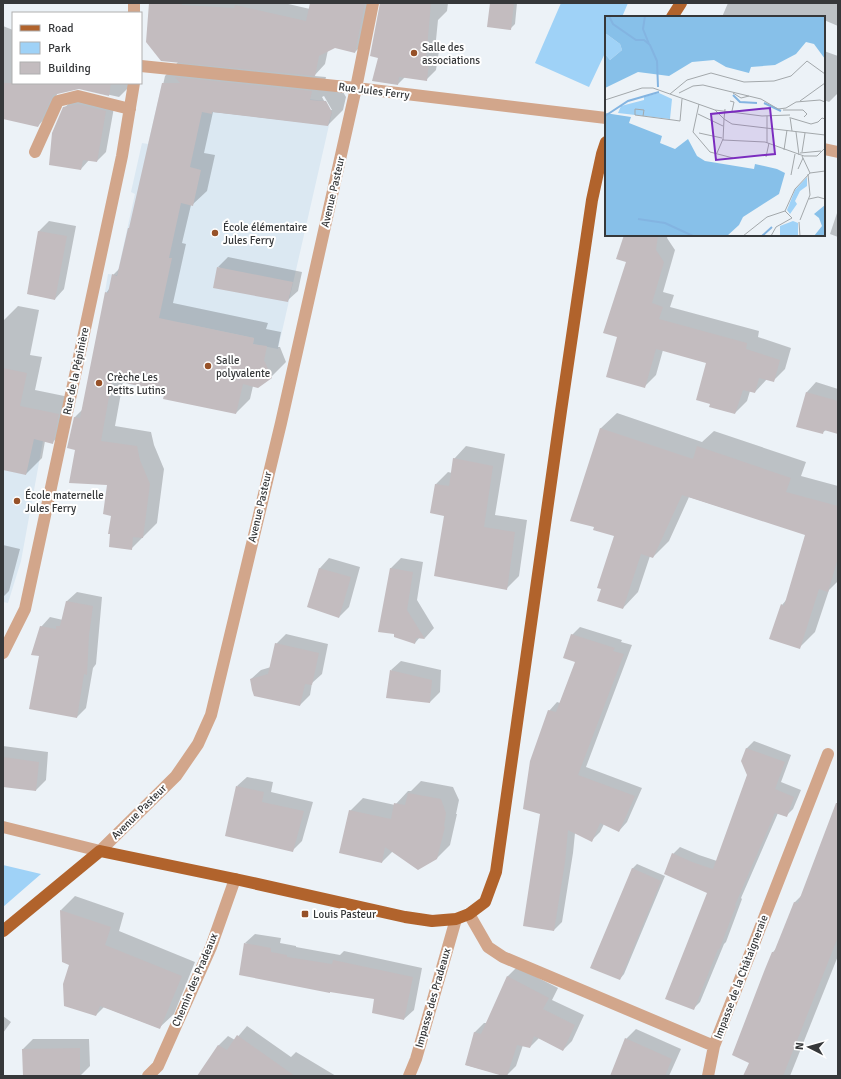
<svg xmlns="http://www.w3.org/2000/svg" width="841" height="1079" font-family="Signika,sans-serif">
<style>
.built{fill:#dbe8f2}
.green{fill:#9fd2f7}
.shadow{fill:#0003;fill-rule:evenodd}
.building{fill:#c3bcbf}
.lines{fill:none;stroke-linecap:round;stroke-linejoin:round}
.minor{stroke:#d2a68b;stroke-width:12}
.major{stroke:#b1632c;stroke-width:12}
.poi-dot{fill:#975128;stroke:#fff;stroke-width:1.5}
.labels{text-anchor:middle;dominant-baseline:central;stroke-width:4;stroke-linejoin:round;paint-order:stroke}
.poi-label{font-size:11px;fill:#36383a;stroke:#fff;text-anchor:start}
.street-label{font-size:11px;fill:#36383a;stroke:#fff}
.inset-river{fill:none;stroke:#83b4e1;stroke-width:2}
.inset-road{fill:none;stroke:#a3a8ab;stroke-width:1}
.view{fill:#7b2cbf;fill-opacity:0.15;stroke:#7b2cbf;stroke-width:2}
.inset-edge{fill:none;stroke:#36383a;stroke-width:2}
</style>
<rect width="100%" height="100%" fill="#ecf2f7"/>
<!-- built -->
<path class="built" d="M162,84L326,101L332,112L278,349L253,344L254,338L182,323L178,340L114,294L105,292L108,274L117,275L135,194L131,192L142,143L148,144Z
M3,409L43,441L21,561L8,603L3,602Z"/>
<!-- green -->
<path class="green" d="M561,3H628L622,17H606V51L589,87L535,63Z
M3,865L41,874L3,907Z"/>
<!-- shadow -->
<path class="shadow" d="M150,3H284L310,9L311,3H374L366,41L355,52L335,47L328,50L325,64L314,76L326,77L324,85L340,87L346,97L343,110L328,125L213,112L204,153L215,155L207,191L192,205H191L182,243L186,244L173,303L268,323L266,329L281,332L278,347H280L286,362L271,377L253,386L250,399L236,413L166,391L123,382L115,426L151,432L154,445L164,469L157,523L131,549L112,515L108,484L76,449L75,417L83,409L106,293L110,288L113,275L120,268L131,227L165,76L179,61ZM324,96L332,110H329L322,97Z
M381,3H448L447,11L438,20L435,50L439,51L436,70L427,79L405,77L398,84L379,57Z
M491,3H517L515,24L510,29Z
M728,3H838V26L824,20V17H817L812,15L811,17H722Z
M3,26L13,30V83H129V87L119,97L79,88L58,92L47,116L38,126L3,118Z
M824,51L838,56V93L829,102L824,100Z
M74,99L115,102L106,152L97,161L89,160L81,169L64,108Z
M838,210V237L830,234Z
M49,221L76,226L64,289L55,299L28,294L39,231Z
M625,235H668L667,238L675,250L663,292L674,295L670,307L759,331L758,337L791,348L785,369L773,381L767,379L755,392L750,391L747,401L735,413L707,362L663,350L656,375L644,387L618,337L627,262Z
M228,257L302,272L298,291L288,300L218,267Z
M18,306L39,310L30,355L42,357L35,390L74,398L68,427L52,443L45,441L42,458L26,474L3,469V321Z
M816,382L838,389V433L826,430L822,433L797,426L807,392Z
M617,413L702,442L714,431L806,462L801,476L838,486V581L829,590L815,632L799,648L782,605L787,599L806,534L689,497L669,541L653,557L650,556L638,592L623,608L616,536L595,526L571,520L601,428Z
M466,446L505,454L495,515L527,520L519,576L507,588L445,515L436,484L448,472L452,473L454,459Z
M3,545L20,549L9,591L3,597Z
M329,558L360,567L349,607L339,617L309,606L320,568Z
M401,558L423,562L417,600L434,628L425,638L420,637L415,643L395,633L379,631L391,568Z
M77,592L102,597L96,664L93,668L86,708L77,717L41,627L50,617L63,620L67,601Z
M580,627L622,640L621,642L632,645L586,767L642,788L627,822L619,831L604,824L600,832L592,840L575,833L573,853L562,922L554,930L541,813L549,711L557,702L560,703L576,662L572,635Z
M286,634L328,644L322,674L312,683L310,695L300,705L251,679L261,670L271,667L276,644Z
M401,661L441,670L440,692L430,702L391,670Z
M754,741L791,755L781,782L801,790L793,809L786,816L778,813L741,898L742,899L726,942L724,944L700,1002L693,1009L709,892L673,854L680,847L699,855L717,861L748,774L742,761L747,748Z
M3,746L48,752L46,780L36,790L3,786Z
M247,777L273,782L271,792L313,802L302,841L292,851L237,786Z
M421,781L453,787L459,800L456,814H457L450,845L437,858L393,851L382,862L350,811L363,798L395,805L408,791H411Z
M838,801V956L790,1076H745L750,1062L773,952L776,949L795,902L802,895Z
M637,864L665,876L624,974L620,979L632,869Z
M75,896L124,913L119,931L195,962L174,1014L159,1028L104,1007L96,1015L61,910Z
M255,934L281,938L280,943L296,946V947L340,955L344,951L422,968L414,1010L404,1019L375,998L245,943Z
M517,967L558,988L552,1000L584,1015L572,1041L563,1050L539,1038L530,1047L523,1045L516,1066L506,1076L466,1065L475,1032L484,1023H487L508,976Z
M3,1016L11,1022L3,1033Z
M247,1026L291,1057L296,1052L336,1076H210L202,1070L219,1045L228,1036L235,1040Z
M636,1029L681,1049L669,1076H618L626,1039Z
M33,1039H89L90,1066L80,1076H24L23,1049Z"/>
<!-- building -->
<path class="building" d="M149,3H182V5L234,8L235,5L306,21L310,3H365L355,53L335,48L319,56L315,76L161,61L146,42Z
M380,3H431L426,59L429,60L427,81L399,77L398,85L372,81L378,58L370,56Z
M490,3H514L511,30L487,27Z
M175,77L312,91L310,100L326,101L332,112L328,126L212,112V114L202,112L190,167L201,170L193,206L181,203L169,258H172L159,318L254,338L253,344L267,346L264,361L265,362L272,378L258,388L243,384L236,414L163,399L165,392L112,380L101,441L137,446L140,460L150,484L143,538L133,537L132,550L109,547L110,534H108L111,516L103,514L107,485L69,483L75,450L67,448L74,417L80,418L105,292L108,293L112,274L117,276L128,228H129L162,83H180Z
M3,83H111L109,96L79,89L53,95L38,127L3,119Z
M78,104L106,111L97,162L83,160L81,170L49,165L52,133L63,107Z
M38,231L67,236L55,300L27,294Z
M624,235H658L656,250L664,262L652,303L663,307L659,319L747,343L746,349L780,360L774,382L759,378L755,393L743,390L735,414L709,407L710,404L696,400L706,363L656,349L645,388L606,377L617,337L603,333L626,262L616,259Z
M217,267L293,282L288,302L213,288Z
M3,368L27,373L20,406L59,414L53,444L34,439L26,475L3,470Z
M806,392L838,401V434L824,430L823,434L796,427Z
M600,428L693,459L697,446L791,478L786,492L838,506V558L828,592L819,589L800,649L769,639L781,604L784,606L805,535L682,495L653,558L641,554L623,609L597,601L601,589L597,588L614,536L593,530L594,527L570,521Z
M453,458L493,466L484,527L515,532L507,590L434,576L444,516L430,513L435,484L449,486Z
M319,568L351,577L339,618L307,607Z
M390,568L413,572L407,610L425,639L416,638L415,644L394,637V634L378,632Z
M66,601L93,606L89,635L87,675L84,674L77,718L29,709L39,656L31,655L40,626L56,629V626H60Z
M571,634L615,648L613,651L624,654L578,775L635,796L619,832L600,823L592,842L568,830L565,862L554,931L523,926L540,814L523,809L530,761L548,710L556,712L575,662L563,658Z
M275,643L319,653L312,685L305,684L300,706L254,696L252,690L250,679L268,674Z
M390,670L432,680L430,703L386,698Z
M746,748L785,762L775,789L794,797L787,817L775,813L735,905L736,906L719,950L718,949L694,1010L665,999L707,893L664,874L672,853L692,862L713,869L747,775L741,761Z
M3,757L39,762L36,791L3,787Z
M236,786L264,792L262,802L304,811L293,852L225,836Z
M408,793L441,799L446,813L444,826L445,827L437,859L418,870L385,847L382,863L339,853L349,810L391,819L394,803L405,805Z
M836,803H838V937L783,1076H743L749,1063L732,1055L765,969L772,952H774L794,902L798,903Z
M632,868L661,881L620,980L590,968Z
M60,910L111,927L105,945L182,976L160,1029L100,1006L96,1016L64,1006L63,984L69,965L62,962Z
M244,943L271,948V952L287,955V957L332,964L333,960L413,977L404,1020L372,1013L374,999L330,992V993L239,975Z
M507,976L549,998L543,1009L575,1025L563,1051L534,1036L530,1048L517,1045L507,1076H503L465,1065L474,1032L481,1034Z
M237,1035L295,1076H197L218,1045L227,1050Z
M625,1038L672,1059L665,1076H610Z
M80,1048V1076H23L22,1049Z"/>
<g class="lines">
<!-- minor -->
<path class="minor" d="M134,3V13
M141,66L356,88L606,118
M824,149L838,152
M35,152L58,101L78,96L130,109
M3,653L25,609L122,156L134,83
M3,827L100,851L176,776L198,744L211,715L281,423L356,88L373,3
M469,914L488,947L503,957L714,1046
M148,1076L158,1066L211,947L235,879
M409,1076L416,1059L456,919
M708,1076L714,1046L828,754"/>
<!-- major -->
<path class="major" d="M672,17L681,3
M3,931L100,851L235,879L405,917L432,921L456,919L469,914L485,902L496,872L561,411L592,200L602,154L606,142"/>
</g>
<!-- markers -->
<g class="poi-dot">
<circle cx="414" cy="53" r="4"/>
<circle cx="215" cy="233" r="4"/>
<circle cx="208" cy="366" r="4"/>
<circle cx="99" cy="383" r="4"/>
<circle cx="17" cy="501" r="4"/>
<rect x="301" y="910" width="8" height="8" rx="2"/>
</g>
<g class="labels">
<!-- poi labels -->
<g class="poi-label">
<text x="422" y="47">Salle des<tspan x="422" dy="13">associations</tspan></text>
<text x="223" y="227">École élémentaire<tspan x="223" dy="13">Jules Ferry</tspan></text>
<text x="216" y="360">Salle<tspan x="216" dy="13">polyvalente</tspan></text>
<text x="107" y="377">Crèche Les<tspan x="107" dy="13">Petits Lutins</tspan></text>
<text x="25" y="495">École maternelle<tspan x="25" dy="13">Jules Ferry</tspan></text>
<text x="313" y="914">Louis Pasteur</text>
</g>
<!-- street labels -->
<g class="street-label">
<text transform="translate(374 91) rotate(7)">Rue Jules Ferry</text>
<text transform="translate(333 192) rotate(-77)">Avenue Pasteur</text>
<text transform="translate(76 371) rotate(-78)">Rue de la Pépinière</text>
<text transform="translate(260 507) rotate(-77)">Avenue Pasteur</text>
<text transform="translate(139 812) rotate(-45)">Avenue Pasteur</text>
<text transform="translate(741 977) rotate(-69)">Impasse de la Châtaigneraie</text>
<text transform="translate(195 980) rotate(-67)">Chemin des Pradeaux</text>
<text transform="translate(433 998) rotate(-74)">Impasse des Pradeaux</text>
</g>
</g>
<!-- overview -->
<g transform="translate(605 16)">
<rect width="220" height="220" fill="#ecf2f7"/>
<path d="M0,17L15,28L17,34L5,44L0,38ZM54,77L67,83L65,103L13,97L16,90L39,84V81ZM202,161V170L195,175L190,185L192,188L185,198L182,194L190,174ZM188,205L193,207V220H175V210Z" fill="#9fd2f7"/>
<path d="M0,0H220V43L209,28L201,26L191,38L170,49L146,51L144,57L121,51L109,44L87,46L64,60L33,56L0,72V38L5,44L17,34L15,28L0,17ZM0,97L26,101L24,107L57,120L55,127L70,133L83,123L92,140L100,145L149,153L150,148L172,153L180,157L174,178L138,201L134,209L122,220H0ZM220,189V220H209L217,210L214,202L209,198Z" fill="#87c0e9"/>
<path class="inset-river" d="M4,0L8,8L31,24H39L45,29L52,45L53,71M40,0L38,13L44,28M128,79L135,86L152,87M159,87L176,95M0,100L23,85L54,76M33,203L60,207L88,220M157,220L167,211"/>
<path class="inset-road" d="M74,77L88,70L98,69L156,83L173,93L181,92L191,86L215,84L220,86M128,77L136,82L144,80M65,78L82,64L106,57L139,66L169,65L186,60L202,45L220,58M0,84L37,72H48L110,94L119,103L118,124L160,126L199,140H212L220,132M125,85L129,86L127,95M195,85L220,67M94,88L88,116L105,136L128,142M120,93L119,103L127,108L220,119M110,94L157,100L185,99M178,94H198L202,98L199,101M93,98L118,110M38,100L39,94L30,93V99L68,104L75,105L77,83M185,101L187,115M186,102L206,108L213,106L217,102L220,103M191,116L194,139M94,117L117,122M162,127V100M179,134L182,114M197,136L200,117M112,137L118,123M195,137L216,135M161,141L164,127M193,153L198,142M205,157L220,155M186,159L190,138M204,183L213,181L220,183M180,195L190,173L205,157L197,140M195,204L205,179L203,158M194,206L195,220M138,220L162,201L180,195M166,220L171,211L187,202L180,195"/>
<path class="view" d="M165,92L170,138L111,144L106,98Z"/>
<rect width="220" height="220" class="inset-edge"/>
</g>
<!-- border -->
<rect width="841" height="1079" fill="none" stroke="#36383a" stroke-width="8"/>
<!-- legend -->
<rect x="12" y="12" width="130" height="72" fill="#ffffff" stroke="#afafb0"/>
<rect x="20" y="25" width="20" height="6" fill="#b1632c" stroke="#afafb0"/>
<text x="48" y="32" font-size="12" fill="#36383a">Road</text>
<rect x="20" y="42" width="20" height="12" fill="#9fd2f7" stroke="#afafb0"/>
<text x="48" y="52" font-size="12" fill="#36383a">Park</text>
<rect x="20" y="62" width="20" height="12" fill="#c3bcbf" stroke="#afafb0"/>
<text x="48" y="72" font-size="12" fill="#36383a">Building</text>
<!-- north arrow -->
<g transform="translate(809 1047) rotate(276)" stroke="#ffffff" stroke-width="3" paint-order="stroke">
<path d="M0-3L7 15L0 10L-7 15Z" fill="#36383a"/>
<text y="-6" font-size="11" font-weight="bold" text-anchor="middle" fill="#36383a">N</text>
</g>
</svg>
